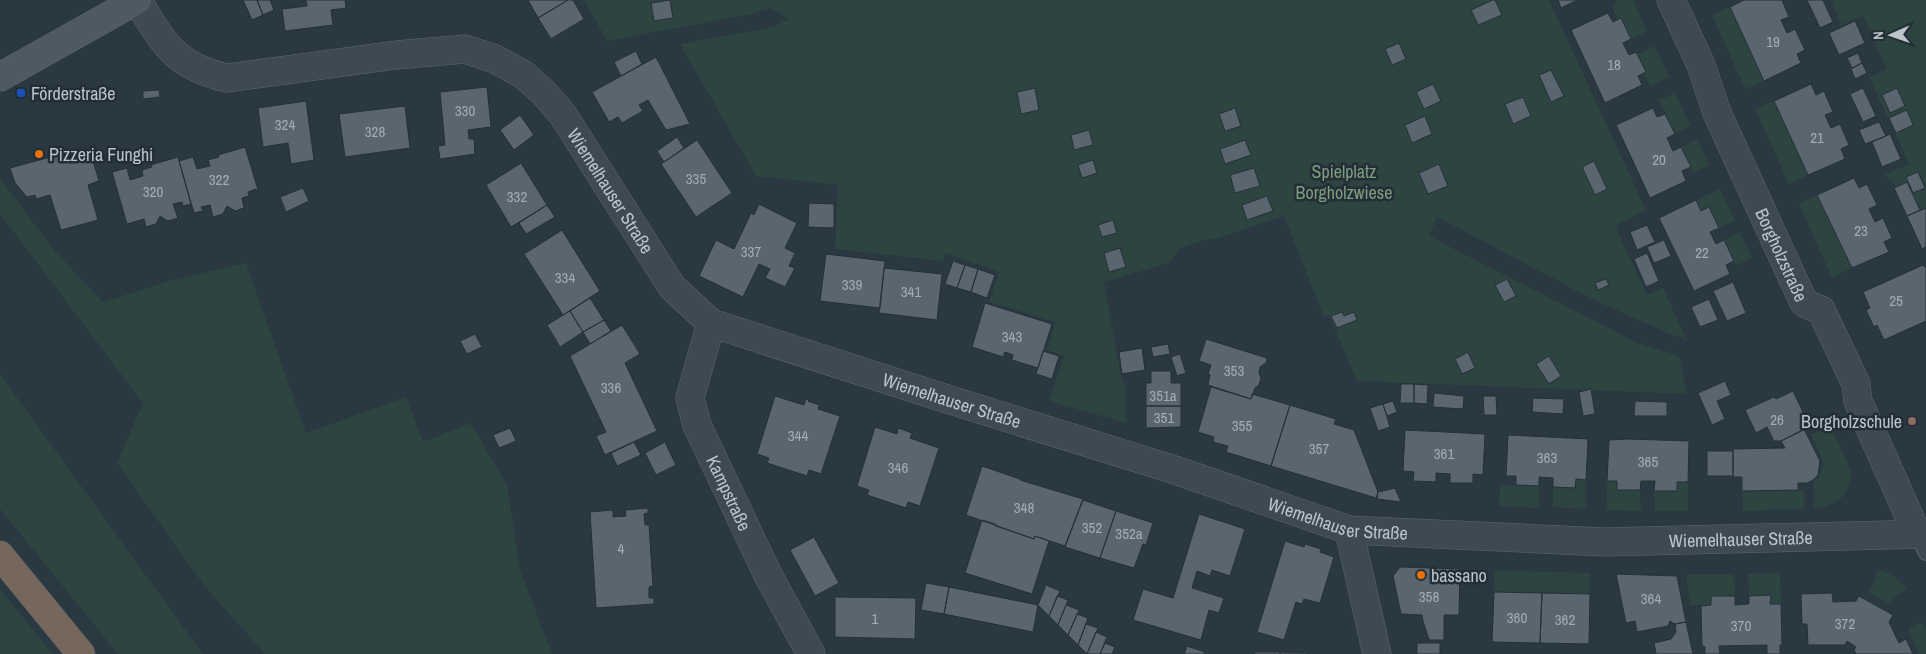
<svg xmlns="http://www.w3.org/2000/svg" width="1926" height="654" font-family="'Archivo Narrow',sans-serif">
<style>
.green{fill:#2d4441}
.building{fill:#596670;stroke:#253038}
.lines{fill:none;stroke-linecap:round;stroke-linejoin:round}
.lane-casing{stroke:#5c676e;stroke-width:16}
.street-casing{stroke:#5c676e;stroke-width:29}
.secondary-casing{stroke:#5c676e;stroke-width:29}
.highway-casing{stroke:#49545b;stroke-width:29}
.lane{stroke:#3e4951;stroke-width:14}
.street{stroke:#3e4951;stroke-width:28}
.secondary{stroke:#4d5963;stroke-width:28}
.highway{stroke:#76675c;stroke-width:28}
.transit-dot{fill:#1a4fb4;stroke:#232e36;stroke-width:2}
.food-dot{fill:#e8710a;stroke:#232e36;stroke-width:2}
.education-dot{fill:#8d6e63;stroke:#232e36;stroke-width:2}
.labels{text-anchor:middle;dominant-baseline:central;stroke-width:5;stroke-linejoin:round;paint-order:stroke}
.number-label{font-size:15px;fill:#a2acb4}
.poi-label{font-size:18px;fill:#bbc4cb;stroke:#232e36;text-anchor:start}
.park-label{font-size:18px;fill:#7c9e7e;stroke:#232e36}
.street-label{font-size:18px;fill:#bbc4cb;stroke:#232e36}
</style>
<rect width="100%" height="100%" fill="#2a3841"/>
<!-- green -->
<path class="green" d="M584,0H1549L1646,210L1615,226L1647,295L1663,288L1687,340L1665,332L1594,300L1437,217L1429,236L1638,343L1679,356L1687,394L1357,381L1329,315L1324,317L1284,216L1216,239H1207L1181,248L1169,263L1104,282L1121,376L1126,388V423L1049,401L1064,356L1047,350L1055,322L989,302L999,272L945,253L943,261L835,249L838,185L756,176L680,44L773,27L789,19L771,8L747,15L607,41Z
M1619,0H1633L1647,31L1631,39L1621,19L1618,20L1613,9L1615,2Z
M1837,0H1926V212L1884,175L1909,164L1869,77L1887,69L1863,16L1841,25L1832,2Z
M1730,7L1764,81L1745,89L1712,15Z
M1655,46L1669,77L1650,86L1643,73L1646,72L1637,54Z
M1675,93L1691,126L1675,134L1659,100Z
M1774,101L1808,175L1789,184L1755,109Z
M1697,139L1709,165L1693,173L1681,147Z
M0,178L54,250L103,302L172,280L246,263L306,433L406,397L423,442L471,423L507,485L520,570L552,654H265L205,587L117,463L143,403L0,214Z
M1720,189L1735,220L1719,228L1709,207L1701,211L1696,200Z
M1817,195L1852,268L1832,278L1799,204Z
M1740,232L1752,258L1736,266L1724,240Z
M0,374L203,654H118L0,509Z
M1831,427C1835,436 1851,467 1851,475C1851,497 1833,506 1814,509V481C1831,465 1819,453 1811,435Z
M1576,479L1586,480V509L1553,507V487L1575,488Z
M1607,481H1617L1618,490H1640L1641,511L1607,510Z
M1677,482H1688V511H1655L1654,491H1677Z
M1500,485L1539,486V508L1499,506Z
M1804,490L1805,509L1743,511L1742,491Z
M1494,570L1590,573V594L1494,592Z
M1877,570C1891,572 1898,578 1907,589L1895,596L1889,603L1868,592L1875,581Z
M1780,573L1781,604H1770V595L1749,596L1748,574Z
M1686,574H1734L1735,596L1711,597V605H1690Z
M0,589L4,594L53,654H0Z
M1922,622L1926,630V654H1919L1908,628Z"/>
<!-- building -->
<path class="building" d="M243,0H257L263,15L252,20Z
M257,0H270L274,10L263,15Z
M306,0H345L346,8L331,10L333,25L285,31L282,9L307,6Z
M528,0H568L538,18Z
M568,0H573L584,19L551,39L538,18Z
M670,0L673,18L654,21L651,3Z
M1493,0H1495L1502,15L1478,25L1471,10Z
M1558,0H1578L1561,8Z
M1744,0H1782L1789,17L1781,20L1787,33L1795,29L1805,50L1797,54L1801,63L1764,81L1730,7Z
M1807,0H1823L1833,22L1820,28Z
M1608,13L1613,22L1621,18L1631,39L1623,43L1629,55L1636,52L1646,72L1638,76L1642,85L1605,103L1571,30Z
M1855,21L1865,43L1839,55L1829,33Z
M1399,43L1406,59L1392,65L1385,49Z
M636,51L642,64L621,76L614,62Z
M1858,53L1862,63L1852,68L1847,58Z
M656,57L690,124L666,130L648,100L639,105L643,111L622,123L618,117L609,122L592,92Z
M1862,63L1867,73L1855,79L1851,69Z
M1551,70L1564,96L1551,102L1539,75Z
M1433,84L1441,101L1424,109L1416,92Z
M1811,84L1816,95L1824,91L1833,112L1825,115L1831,128L1840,124L1849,145L1841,149L1845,159L1808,175L1774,101Z
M487,87L491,127L468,130L469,139H474L475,154L440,159L438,146L445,145L440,92Z
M1035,88L1039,110L1021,114L1017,92Z
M1863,88L1876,116L1863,122L1850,94Z
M1897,88L1905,106L1890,113L1882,95Z
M159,90L160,97L143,99V91Z
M1523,97L1531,116L1513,124L1505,104Z
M306,101L314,160L291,164L288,143L263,147L258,108Z
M405,106L410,148L345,157L339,114Z
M1235,108L1241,126L1225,131L1219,114Z
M1653,108L1657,117L1665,114L1675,134L1667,138L1673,151L1681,147L1691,167L1682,171L1686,181L1650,198L1616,125Z
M1907,110L1913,125L1896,133L1889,118Z
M520,115L534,135L514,150L500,130Z
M1425,116L1432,134L1412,143L1405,125Z
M1879,122L1886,136L1865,144L1859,130Z
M1089,130L1093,145L1074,150L1071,135Z
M1890,134L1901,159L1882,167L1872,142Z
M677,137L684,148L664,162L657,151Z
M697,140L732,193L696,217L661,164Z
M1245,140L1251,155L1225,164L1220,149Z
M245,147L259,193L256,189L248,192L249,196L242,198L244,208L235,211L227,206L223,214L213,217L210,205L201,207L203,211L194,213L179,161L193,157L197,169L210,166L208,160L219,157L218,155Z
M69,152L72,162L91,157L94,164L99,181L88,185L98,220L61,230L50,195L36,199L35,195L27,197L15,183L10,168Z
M178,157L191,204L183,206L182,202L173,204L178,218L168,221L160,216L156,224L146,227L144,219L127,224L112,172L127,168L130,180L143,176L142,170L152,167L151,165Z
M1093,160L1097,173L1082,178L1078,165Z
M1594,161L1607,189L1595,195L1582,167Z
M521,163L547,205L511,227L486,185Z
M1439,164L1448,186L1428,194L1419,173Z
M1254,168L1260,186L1235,193L1230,175Z
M1918,172L1925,188L1913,193L1906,177Z
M1854,178L1859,188L1867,184L1877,205L1869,209L1875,222L1883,218L1892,238L1884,242L1889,252L1852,268L1817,195Z
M1907,182L1920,210L1907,216L1894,188Z
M303,188L309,201L286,212L280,197Z
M1267,196L1273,211L1247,220L1242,205Z
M1696,200L1701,211L1709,207L1719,228L1710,232L1716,244L1724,240L1734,261L1726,265L1730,274L1694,291L1659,218Z
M809,203L834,204V228L808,227Z
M759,204L797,223L785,248L795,253L789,266L795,268L785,287L765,278L770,269L759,264L743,297L699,276L716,240L734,249L751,213L754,215Z
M547,205L555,217L526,234L519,223Z
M1926,208V247L1922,249L1907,216Z
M1113,220L1117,233L1102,237L1098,225Z
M1647,225L1655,242L1637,250L1630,232Z
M562,230L600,291L563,315L524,254Z
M1664,240L1671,256L1654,263L1647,247Z
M1120,248L1126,267L1109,272L1104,253Z
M1647,253L1659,281L1646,287L1634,259Z
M826,254L885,261L880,308L820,301Z
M953,261L965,265L957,288L945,284Z
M965,265L978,269L971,292L957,288Z
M1923,265L1926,268V321L1884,340L1877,325L1874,327L1866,310L1870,308L1863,292Z
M884,268L942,274L937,320L879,313Z
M978,269L995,275L987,298L971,292Z
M1507,279L1516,296L1504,302L1495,285Z
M1606,279L1609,285L1598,290L1595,283Z
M1733,282L1746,313L1727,321L1713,291Z
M590,298L604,320L583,332L570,311Z
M1709,299L1718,320L1700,327L1691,307Z
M985,303L1052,324L1038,368L1012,360L1013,355L1005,352L1003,357L972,347Z
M570,311L583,332L560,347L547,325Z
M1342,312L1344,316L1354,312L1357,320L1337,328L1331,316Z
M604,320L611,331L590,344L583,332Z
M622,325L640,354L625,363L657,431L605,455L596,436L606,432L570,356Z
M475,334L482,347L467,354L460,341Z
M1206,339L1267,358L1266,363L1260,367L1259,373L1261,378L1259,385L1255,388L1251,399L1208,385L1210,375L1208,374L1211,365L1199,361Z
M1168,344L1170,354L1153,357L1151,347Z
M1142,348L1145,370L1122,374L1119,352Z
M1043,351L1059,356L1052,379L1036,374Z
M1468,352L1475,368L1462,374L1455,359Z
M1180,354L1186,373L1177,376L1171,357Z
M1549,356L1561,376L1549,384L1536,364Z
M1151,371H1171V383H1181V406H1146V383H1151Z
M1725,381L1731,395L1717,401L1725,419L1712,425L1698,393Z
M1401,384H1414V403H1400Z
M1414,384L1428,385L1427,404L1414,403Z
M1211,387L1251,399L1252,394L1290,405L1271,466L1226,452L1228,446L1213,442L1214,437L1198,432Z
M1591,389L1595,414L1583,416L1579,392Z
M1793,391L1810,427L1781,441H1774L1767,427L1756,433L1745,410L1774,397L1776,399Z
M1434,393L1464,396L1463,409L1433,407Z
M775,396L804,405L806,399L809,400L808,401L819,405L818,409L840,416L821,474L809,470L807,476L767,463L769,458L757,454Z
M1483,396H1496L1497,415H1484Z
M1533,398L1564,399L1563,414L1532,412Z
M1393,401L1397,412L1387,416L1383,404Z
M1635,401L1667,402V416H1634Z
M1383,404L1390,427L1378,431L1370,408Z
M1290,405L1336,419L1334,424L1354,430L1378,492L1376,498L1271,466Z
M1146,406H1181V427L1146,428Z
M875,427L897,434L898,428L912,433L910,438L939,448L920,506L908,502L906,508L867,495L869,490L857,486Z
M510,428L516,441L499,448L493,435Z
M1804,429L1820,461L1818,475L1813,480L1807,483H1798V490L1742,491V477H1733V449L1785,448L1781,441Z
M1405,430L1485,434L1483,475L1473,474V483H1450V474L1436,473V482L1413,481L1414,472L1403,471Z
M1508,435L1588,439L1586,480L1576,479L1575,488L1553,487V478L1539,477V486L1516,485V476H1506Z
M1629,439L1689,441L1688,482H1677V491H1654L1655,481H1641L1640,490H1617V481H1607L1609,440Z
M634,442L641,455L617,466L611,453Z
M665,442L676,465L656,475L645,453Z
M1707,451H1733V476H1707Z
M982,466L1020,479V480L1083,499L1065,546L1035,536L1034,539L966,515Z
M1395,488L1401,502L1377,499L1378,492Z
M1083,500L1116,511L1100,558L1065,547Z
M648,508V513L644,514L645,525H649L653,586L649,587V598H654V604L596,608L590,512L613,510V517L626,516L625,510Z
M1116,511L1153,523L1146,545L1143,544L1134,568L1100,558Z
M1199,514L1245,529L1230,576L1212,570L1210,576L1197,571L1192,588L1224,598L1219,613L1209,610L1201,640L1133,620L1143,589L1173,598Z
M982,520L996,524V526L1034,539L1035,536L1049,541L1032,594L965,573Z
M814,537L839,583L815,596L790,550Z
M1285,541L1304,547L1305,544L1321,549L1320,552L1334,557L1320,603L1304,599L1302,604L1296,602L1284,640L1257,632Z
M1400,567L1460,569L1459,615H1444V640H1429L1423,621L1422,615L1401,614L1393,576Z
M1616,574L1677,576L1686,622L1675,624L1670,621L1668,626L1637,632L1635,621L1626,623Z
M926,583L949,587L944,614L921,610Z
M1046,585L1060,591L1049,616L1038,605Z
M949,587L1038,605L1033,632L944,614Z
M1494,592L1542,593L1540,643L1492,642Z
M1542,593L1590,594L1589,644L1540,643Z
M1832,593L1833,602L1856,601L1859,596L1893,615L1889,622L1899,643L1906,639L1913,654H1856L1854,650L1856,647L1847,641L1845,645H1808L1807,624H1802L1801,594Z
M1771,595L1770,604H1781L1782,645H1780V654H1767V645L1719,646L1720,654H1705V647L1702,646L1701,606L1711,605V596H1735V605L1749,604V596Z
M1057,596L1068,600L1058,625L1049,616Z
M835,597L916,598L915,639L835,637Z
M1066,605L1079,610L1068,635L1058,625Z
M1077,614L1088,618L1078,645L1068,635Z
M1686,622L1693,654H1656L1654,643L1671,639L1676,632L1675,624Z
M1086,624L1098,628L1087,654L1078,645Z
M1096,632L1107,637L1100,654H1087Z
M1105,643L1115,647L1112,654H1100Z
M1417,643H1440V654H1417Z
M1187,646L1205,652L1204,654H1184Z
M1254,652H1280V654H1254Z
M1280,652L1308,653V654H1280Z"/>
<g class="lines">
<!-- lane casing -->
<g class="lane-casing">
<path id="lane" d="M1917,534L1926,553"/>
</g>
<!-- street casing -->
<g class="street-casing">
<g id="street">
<path id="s1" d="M137,0C164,43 174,66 227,78L396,55L465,49L495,59L524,75L544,93L563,115L672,287L711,323L944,398L1175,470L1349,530L1604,542L1926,534"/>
<path id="s2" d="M1671,0L1701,65L1717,113L1804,303L1821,310L1856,384L1858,401L1917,534"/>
<path id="s3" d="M711,323L690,398L697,425L768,575L811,654"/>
<path d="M1349,530L1377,654"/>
</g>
</g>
<!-- secondary casing -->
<g class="secondary-casing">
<path id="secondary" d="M0,77L137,0"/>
</g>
<!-- highway casing -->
<g class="highway-casing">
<path id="highway" d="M0,555L81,654"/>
</g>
<!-- lane -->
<use href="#lane" class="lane"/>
<!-- street -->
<use href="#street" class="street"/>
<!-- secondary -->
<use href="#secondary" class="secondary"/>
<!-- highway -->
<use href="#highway" class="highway"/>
</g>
<!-- markers -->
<rect class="transit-dot" x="16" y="88" width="10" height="10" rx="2.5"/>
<g class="food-dot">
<circle cx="39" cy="154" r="5"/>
<circle cx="1421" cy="575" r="5"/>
</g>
<circle class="education-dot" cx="1912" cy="421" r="5"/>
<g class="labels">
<!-- number labels -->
<g class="number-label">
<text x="1773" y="41">19</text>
<text x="1614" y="64">18</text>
<text x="465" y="110">330</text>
<text x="285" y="124">324</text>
<text x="375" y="131">328</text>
<text x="1817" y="137">21</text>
<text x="1659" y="159">20</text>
<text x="696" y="178">335</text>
<text x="219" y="179">322</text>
<text x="153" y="191">320</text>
<text x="517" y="196">332</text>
<text x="1861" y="230">23</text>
<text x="751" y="251">337</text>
<text x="1702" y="252">22</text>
<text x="565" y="277">334</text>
<text x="852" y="284">339</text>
<text x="911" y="291">341</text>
<text x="1896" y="300">25</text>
<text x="1012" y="336">343</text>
<text x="1234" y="370">353</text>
<text x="611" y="387">336</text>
<text x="1163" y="395">351a</text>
<text x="1164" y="417">351</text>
<text x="1777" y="419">26</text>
<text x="1242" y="425">355</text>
<text x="798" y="435">344</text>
<text x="1319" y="448">357</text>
<text x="1444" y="453">361</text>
<text x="1547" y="457">363</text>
<text x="1648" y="461">365</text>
<text x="898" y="467">346</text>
<text x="1024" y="507">348</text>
<text x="1092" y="527">352</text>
<text x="1129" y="533">352a</text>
<text x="621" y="548">4</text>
<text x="1429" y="596">358</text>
<text x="1651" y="598">364</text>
<text x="1517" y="617">360</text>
<text x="875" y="618">1</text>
<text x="1565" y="619">362</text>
<text x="1845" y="623">372</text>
<text x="1741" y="625">370</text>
</g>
<!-- poi labels -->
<g class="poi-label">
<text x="31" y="93">Förderstraße</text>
<text x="49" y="154">Pizzeria Funghi</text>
<text x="1902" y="421" text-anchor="end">Borgholzschule</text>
<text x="1431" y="575">bassano</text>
</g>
<!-- park labels -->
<g class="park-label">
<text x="1344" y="171">Spielplatz<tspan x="1344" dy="21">Borgholzwiese</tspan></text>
</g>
<!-- street labels -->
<g class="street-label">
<text stroke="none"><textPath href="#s1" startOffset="574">Wiemelhauser Straße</textPath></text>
<text stroke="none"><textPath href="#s2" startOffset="278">Borgholzstraße</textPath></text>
<text stroke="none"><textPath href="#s1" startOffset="994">Wiemelhauser Straße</textPath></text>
<text stroke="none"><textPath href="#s3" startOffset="181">Kampstraße</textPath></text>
<text stroke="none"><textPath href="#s1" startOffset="1399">Wiemelhauser Straße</textPath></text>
<text stroke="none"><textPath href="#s1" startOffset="1804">Wiemelhauser Straße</textPath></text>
</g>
</g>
<!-- north arrow -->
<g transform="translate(1891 35) rotate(268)" stroke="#232e36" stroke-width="4" paint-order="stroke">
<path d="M0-4L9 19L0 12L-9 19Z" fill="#bbc4cb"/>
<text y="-8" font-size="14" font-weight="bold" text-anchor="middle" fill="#bbc4cb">N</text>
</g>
</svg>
